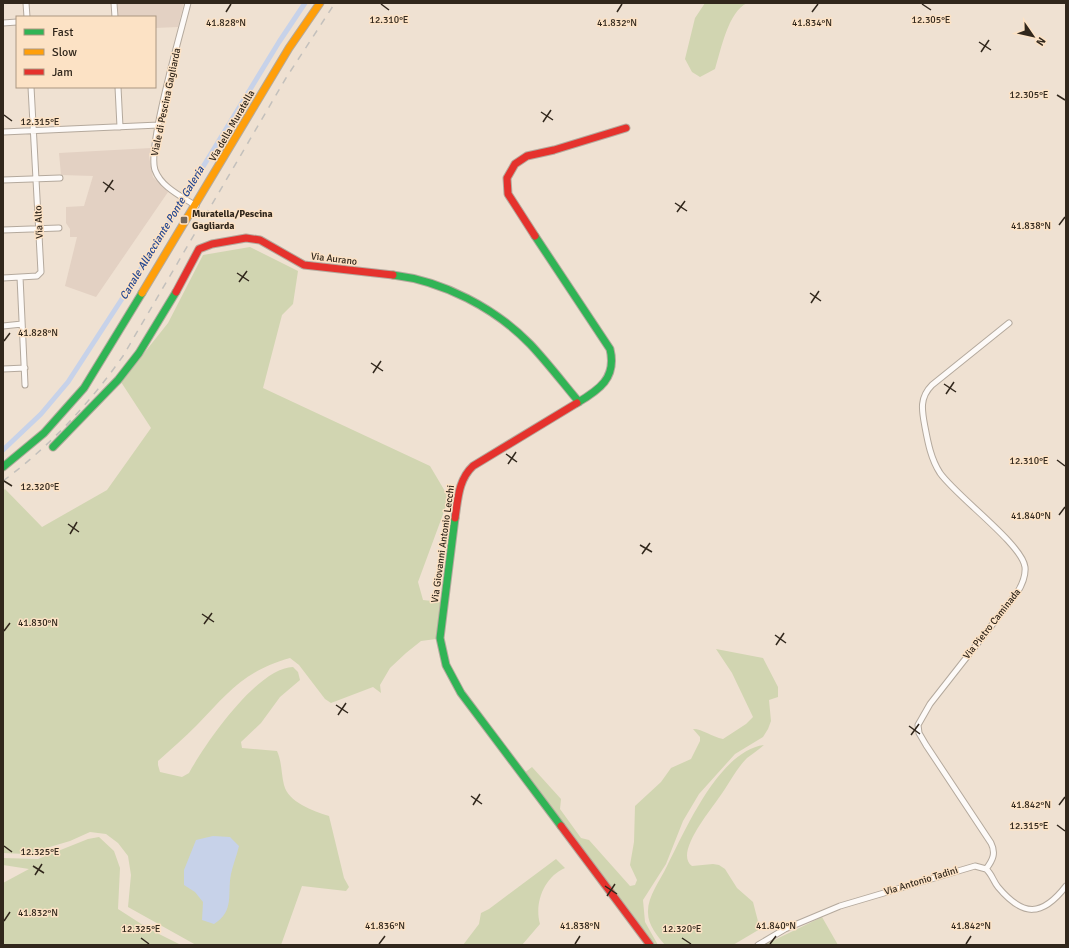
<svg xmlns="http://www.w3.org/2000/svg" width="1069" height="948" font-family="Signika,sans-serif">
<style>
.industrial{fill:#e3d1c3}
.green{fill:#d1d5b1}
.water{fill:#c7d2e9}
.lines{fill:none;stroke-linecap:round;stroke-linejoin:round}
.canal{stroke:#c7d2e9;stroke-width:5}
.street-casing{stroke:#b4a99d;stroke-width:7}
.fast-casing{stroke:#b4a99d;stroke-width:9}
.slow-casing{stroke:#b4a99d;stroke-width:9}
.jam-casing{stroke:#b4a99d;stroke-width:9}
.street{stroke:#fdfaf8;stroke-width:5}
.fast{stroke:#30b455;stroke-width:7}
.slow{stroke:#ff9f0a;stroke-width:7}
.jam{stroke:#e5322d;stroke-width:7}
.rail{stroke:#c3c0bc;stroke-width:1.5;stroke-dasharray:7 7;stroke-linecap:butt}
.ticks{fill:none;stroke:#31271c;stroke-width:1.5}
.poi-dot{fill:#74685c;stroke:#fce2c5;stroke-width:1.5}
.labels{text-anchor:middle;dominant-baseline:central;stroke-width:3;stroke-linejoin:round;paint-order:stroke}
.street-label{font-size:10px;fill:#31271c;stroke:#fce2c5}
.poi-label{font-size:10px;font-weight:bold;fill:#31271c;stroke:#fce2c5;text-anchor:start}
.water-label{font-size:11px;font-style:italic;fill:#224691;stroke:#fce2c5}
.ticks-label{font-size:10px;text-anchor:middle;fill:#31271c;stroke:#fce2c5;stroke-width:3;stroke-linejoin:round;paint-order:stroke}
</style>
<rect width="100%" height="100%" fill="#efe1d2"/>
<!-- industrial -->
<path class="industrial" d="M118,3H184L178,27L155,28V17H118Z
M151,148L149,156L153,177L168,192L96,297L65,286L77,237H70V229L66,223V207L84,206L93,176L61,175L59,153Z"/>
<!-- green -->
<path class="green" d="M705,3H747C728,12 721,50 715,69L700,77L692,72L685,59L695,18Z
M250,247L298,271L293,304L282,315L263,388L430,466L449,498L418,582L423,600L441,602V620L436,639L421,641L406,653L390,668L380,685L381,693L373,687L331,703L325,699L299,665L290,658C244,671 228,693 197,725C184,738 171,749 158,761V765L160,772L182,777L189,773C205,744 257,668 293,667L298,672L300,680L280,697L261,723L241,742L242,748L277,751C282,762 281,773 284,785C288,802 313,811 329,816L344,878L349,887L346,891L302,886L281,945H196L128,907L131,875L128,856L118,843L106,834L90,832L70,841L26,854L3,853V491L5,489L42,527L107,490L151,428L121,382L168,323L203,255Z
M716,649L763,658L778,687V697L769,700L771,721L768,729L763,737L735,754L699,794L683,821L666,864L643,900L645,922L658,945H652L523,774L532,767L561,799L560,809L581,838L589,840L630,886L635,885L637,880L630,865L634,842L635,806L661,782L671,768L691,759L700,741V737L693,729C703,729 712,737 723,739L746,724L753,717L732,673Z
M764,745C759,749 753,754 747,758C735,770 728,786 718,799C710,811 674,854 692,866L713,864L719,865L725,869L737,888L753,902L760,929L733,945H665C658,937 648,925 648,913C647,897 660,881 667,866C686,829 719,751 764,745Z
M99,837L114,851L120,868L118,909L149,929L181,945H3V883L29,869L3,865V858L38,859L88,839Z
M556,859L565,868C544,877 534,903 540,924L522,945H463L479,924L481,913L489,909Z
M822,917L838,945H764Z"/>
<!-- water -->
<path class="water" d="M213,836L230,837L239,846C237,855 233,864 231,874C227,894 235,911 214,924L202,920L203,902L195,892L184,885V870L196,840Z"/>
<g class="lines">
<!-- canal -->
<path class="canal" d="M3,450L41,414L68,382L131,285L279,42L305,3"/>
<!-- street casing -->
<g class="street-casing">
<path id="street" d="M26,3L27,17
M114,3L115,17
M188,3C181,32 147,148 155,170C161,187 181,196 196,206
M3,23L17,22
M118,87L120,127
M3,132L159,125
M3,180L60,178
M3,230L59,228
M20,277L25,385
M3,278L37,276L41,272L31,87
M3,326L22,324
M3,369L25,368
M986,869C993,860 996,853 991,843L926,745L919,733L918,725L930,704L1017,593C1022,585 1026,577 1025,567C1022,544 956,496 940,473C931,459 928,443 925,427C922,411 919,398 932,385L1009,323
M758,945L785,929L840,906L975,866L986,869C992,874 993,881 998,887C1023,917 1042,917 1066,886"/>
</g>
<!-- fast casing -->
<g class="fast-casing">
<path id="fast" d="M535,236L610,349C617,378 599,390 577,403
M393,275C443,281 495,308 530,344C547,362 563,383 579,402
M53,447L118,380L139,353L176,292
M3,467L44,433L84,388L142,293
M455,518L440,638L446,665L461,693L561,826"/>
</g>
<!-- slow casing -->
<g class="slow-casing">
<path id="slow" d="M142,293L289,48L320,3"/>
</g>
<!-- jam casing -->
<g class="jam-casing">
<path id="jam" d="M535,236L508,194L507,178L515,164L527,156L554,150L626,128
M176,292L199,249L212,244L246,238L260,240L304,265L393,275
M455,518C458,500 458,480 473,466L577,403
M561,826L650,945"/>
</g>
<!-- street -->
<use href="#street" class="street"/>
<!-- fast -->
<use href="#fast" class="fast"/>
<!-- slow -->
<use href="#slow" class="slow"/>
<!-- jam -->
<use href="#jam" class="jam"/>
<!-- rail -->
<path class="rail" d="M3,481C50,446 89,404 123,356L286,78L335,3"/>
</g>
<!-- ticks -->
<path class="ticks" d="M381,4L389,10M922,4L931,10M226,12L231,4M617,12L622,4M812,12L818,4M979,42L991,50M981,52L989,40M1057,95L1065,100M541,112L553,120M4,115L12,121M543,122L551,110M103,182L114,190M105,192L113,180M675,203L687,211M677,212L685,201M1059,225L1065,217M237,273L249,281M239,282L247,271M810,293L821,301M811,303L819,291M4,341L10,333M371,363L383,371M373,373L381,361M944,384L956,392M946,394L954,382M506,454L517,462M1057,460L1065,466M508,464L516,452M4,481L12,486M1059,515L1065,507M68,524L79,532M70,534L77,522M640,545L652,552M642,554L650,543M202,614L214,622M204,624L212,613M4,631L10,623M775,635L786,643M776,645L784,633M336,705L348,713M338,715L346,703M909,726L920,734M911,735L919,724M471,796L482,804M473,805L480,794M1059,805L1065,797M1057,825L1065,831M4,846L12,852M33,866L44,873M35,875L42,864M605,886L617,894M607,896L615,884M4,921L10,912M141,938L149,944M682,938L691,944M379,944L385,936M575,944L580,936M770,944L776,936M966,944L971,936"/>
<!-- markers -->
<rect class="poi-dot" x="180" y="216" width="8" height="8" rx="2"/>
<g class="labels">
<!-- street labels -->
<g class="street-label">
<text transform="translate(166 102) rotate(-78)">Viale di Pescina Gagliarda</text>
<text transform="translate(232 126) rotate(-60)">Via della Muratella</text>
<text transform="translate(39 222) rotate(-93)">Via Alto</text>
<text transform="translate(334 259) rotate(7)">Via Aurano</text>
<text transform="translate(443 544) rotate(-82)">Via Giovanni Antonio Lecchi</text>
<text transform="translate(992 624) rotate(-52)">Via Pietro Caminada</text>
<text transform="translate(921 881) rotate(-17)">Via Antonio Tadini</text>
</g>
<!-- poi labels -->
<g class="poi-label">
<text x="192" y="214">Muratella/Pescina<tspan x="192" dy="12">Gagliarda</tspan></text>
</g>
<!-- water labels -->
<g class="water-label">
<text transform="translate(162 233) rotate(-59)">Canale Allacciante Ponte Galeria</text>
</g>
</g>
<g class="ticks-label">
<text x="389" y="23">12.310°E</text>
<text x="931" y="23">12.305°E</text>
<text x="226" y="26">41.828°N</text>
<text x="617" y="26">41.832°N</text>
<text x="812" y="26">41.834°N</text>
<text x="1029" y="98">12.305°E</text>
<text x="40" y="125">12.315°E</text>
<text x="1031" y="229">41.838°N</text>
<text x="38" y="336">41.828°N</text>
<text x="1029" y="464">12.310°E</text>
<text x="40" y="490">12.320°E</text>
<text x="1031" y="519">41.840°N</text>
<text x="38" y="626">41.830°N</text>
<text x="1031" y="808">41.842°N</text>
<text x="1029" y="829">12.315°E</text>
<text x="40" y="855">12.325°E</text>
<text x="38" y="916">41.832°N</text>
<text x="385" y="929">41.836°N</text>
<text x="580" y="929">41.838°N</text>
<text x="776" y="929">41.840°N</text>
<text x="971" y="929">41.842°N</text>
<text x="141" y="932">12.325°E</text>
<text x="682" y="932">12.320°E</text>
</g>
<!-- border -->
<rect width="1069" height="948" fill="none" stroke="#31271c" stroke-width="8"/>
<!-- legend -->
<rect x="16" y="16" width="140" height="72" fill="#fce2c5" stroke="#ab9781"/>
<rect x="24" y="29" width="20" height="6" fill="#30b455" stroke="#ab9781"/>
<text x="52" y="36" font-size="12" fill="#31271c">Fast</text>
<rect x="24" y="49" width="20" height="6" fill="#ff9f0a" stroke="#ab9781"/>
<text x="52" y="56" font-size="12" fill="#31271c">Slow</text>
<rect x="24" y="69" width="20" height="6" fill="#e5322d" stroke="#ab9781"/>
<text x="52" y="76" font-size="12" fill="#31271c">Jam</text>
<!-- north arrow -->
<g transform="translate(1033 36) rotate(124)" stroke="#fce2c5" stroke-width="3" paint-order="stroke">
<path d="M0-3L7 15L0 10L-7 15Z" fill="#31271c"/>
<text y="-6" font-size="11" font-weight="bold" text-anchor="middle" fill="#31271c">N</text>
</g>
</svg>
